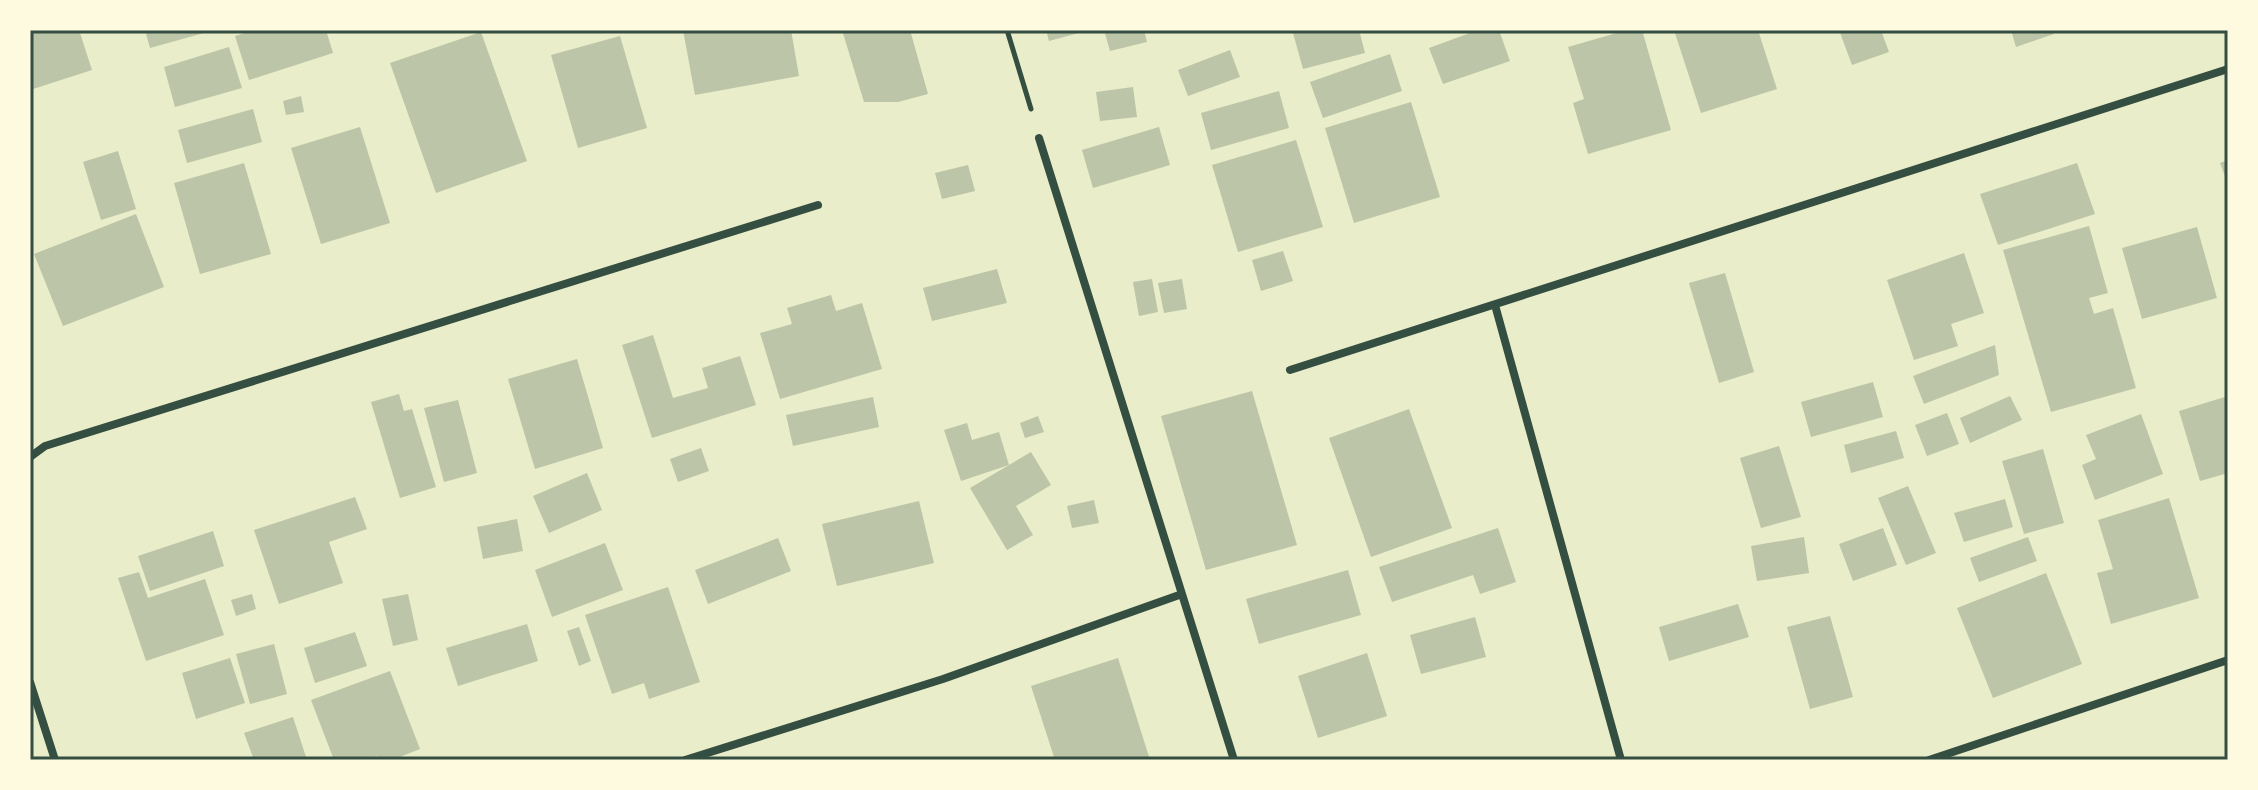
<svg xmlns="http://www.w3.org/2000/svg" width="2258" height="790" font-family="'Zilla Slab',serif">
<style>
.building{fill:#bcc5a7}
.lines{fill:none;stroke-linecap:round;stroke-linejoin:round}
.path{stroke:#344e41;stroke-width:5}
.minor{stroke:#344e41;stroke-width:8}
.neatline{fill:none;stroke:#344e41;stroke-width:3}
</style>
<rect width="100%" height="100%" fill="#e9edc9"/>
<!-- building -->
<path class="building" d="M30,30H79L92,70L30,90Z
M145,30H211V31L150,48Z
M255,30H326L333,53L249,80L235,36Z
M683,30H791L799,76L695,95Z
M842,30H910L928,94L898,102H864Z
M1046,30H1086V31L1049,41Z
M1104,30H1144L1147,42L1110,51Z
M1304,30H1359L1365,53L1303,69L1293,33Z
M1478,30H1499L1510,61L1443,84L1429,48Z
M1627,30H1642L1671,130L1588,154L1573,103L1584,99L1568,47Z
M1674,30H1758L1777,89L1701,113Z
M1839,30H1888L1882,33L1889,52L1852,65Z
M2011,30H2052L2054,34L2016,47Z
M481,32L527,161L436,193L390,63Z
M620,36L647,128L578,148L551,55Z
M229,47L242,88L175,107L164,67Z
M1230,50L1240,77L1188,96L1178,70Z
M1390,54L1402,91L1323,118L1310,82Z
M1133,87L1137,117L1100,121L1096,92Z
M1279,91L1289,128L1211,150L1201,113Z
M301,96L304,112L286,115L283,101Z
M1411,102L1440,197L1354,223L1325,128Z
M253,109L262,142L187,163L178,130Z
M360,127L390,223L321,244L291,148Z
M1159,127L1170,165L1093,188L1082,150Z
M1296,140L1323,227L1238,252L1212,165Z
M118,151L136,209L101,220L83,162Z
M2228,160V184L2220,163Z
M244,163L271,254L200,274L174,183Z
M2077,163L2095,214L1998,245L1980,194Z
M968,165L975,191L942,199L935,173Z
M136,214L164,287L63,326L34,254Z
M2089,226L2108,293L2089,298L2094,314L2113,308L2136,388L2051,412L2003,250Z
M2197,227L2217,298L2142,319L2122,248Z
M1283,251L1293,281L1261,291L1252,260Z
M1964,253L1984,313L1951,324L1958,346L1914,360L1887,280Z
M997,269L1007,303L932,321L923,288Z
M1725,273L1754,372L1719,383L1689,283Z
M1152,279L1158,312L1139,316L1133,282Z
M1182,279L1187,309L1164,313L1158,283Z
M831,295L836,311L862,303L882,369L780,399L760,333L792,324L787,308Z
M653,335L673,398L708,388L702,368L740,356L756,405L652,438L622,345Z
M1995,345L1999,375L1924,404L1913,376Z
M577,359L603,448L535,469L508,379Z
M1873,382L1883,417L1811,437L1801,402Z
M1252,391L1297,545L1206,570L1161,416Z
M399,394L404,411L412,409L436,487L400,498L371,402Z
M2010,396L2022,420L1970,443L1960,418Z
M2228,396V473L2200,481L2179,411Z
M873,397L879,427L793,446L786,415Z
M458,400L477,473L444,482L424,408Z
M1409,409L1452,528L1371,557L1329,438Z
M1947,413L1959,444L1927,456L1915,425Z
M2141,414L2163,474L2095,500L2082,465L2096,459L2086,435Z
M1038,416L1044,432L1025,438L1020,423Z
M967,423L972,440L999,432L1009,465L961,481L944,430Z
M1896,431L1904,458L1851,473L1844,445Z
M1779,446L1801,517L1761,528L1740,458Z
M701,448L709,471L678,482L670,459Z
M2043,449L2064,523L2024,534L2002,461Z
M1031,452L1051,485L1016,506L1033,535L1007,550L970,488Z
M587,473L602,510L549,533L533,496Z
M1908,486L1936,553L1906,565L1878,498Z
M355,497L367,529L329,542L343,583L279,604L254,530Z
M2169,498L2199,598L2111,624L2097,573L2113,569L2098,520Z
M2005,499L2013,527L1964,542L1954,513Z
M1094,500L1099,523L1072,528L1067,506Z
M919,501L934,563L837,586L822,524Z
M517,519L523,551L483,559L477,527Z
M1498,528L1516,582L1480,594L1473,575L1392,602L1379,567Z
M1883,528L1897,565L1853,581L1839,544Z
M213,531L224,566L150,591L138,556Z
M1804,537L1809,573L1757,581L1751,546Z
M2028,537L2037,561L1979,582L1970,558Z
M778,538L791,571L708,604L695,570Z
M605,543L623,590L552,617L535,570Z
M1348,570L1361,615L1259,644L1246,599Z
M139,572L148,598L205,579L224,635L146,661L118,578Z
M2046,573L2082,664L1993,698L1957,608Z
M668,587L700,682L649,699L644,683L612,694L585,615Z
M252,594L256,609L236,616L231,600Z
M408,594L418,640L393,646L382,599Z
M1738,604L1749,637L1669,661L1659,627Z
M1830,616L1853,697L1810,709L1787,627Z
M1475,617L1486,657L1421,674L1410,635Z
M527,624L538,661L458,686L446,648Z
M579,627L591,661L579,666L567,631Z
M355,632L367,666L315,683L304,648Z
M274,644L287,694L250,704L236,654Z
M1367,653L1387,716L1318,738L1298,676Z
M230,658L245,703L196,719L182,673Z
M1118,658L1150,760H1055L1031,686Z
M390,671L420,749L392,760H378L377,756L365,760H334L311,700Z
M293,717L307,760H254L244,733Z"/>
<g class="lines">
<!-- path -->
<path class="path" d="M1007,30L1031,109"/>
<!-- minor -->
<path class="minor" d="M1039,138L1234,760
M1495,305L1621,760
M1290,370L2228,69
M30,457L45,446L818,205
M30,682L55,760
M685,760L943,679L1182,594
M1929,760L2228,660"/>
</g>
<!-- border -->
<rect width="2258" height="790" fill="none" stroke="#fefae0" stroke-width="64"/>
<rect x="32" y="32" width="2194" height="726" class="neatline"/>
</svg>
